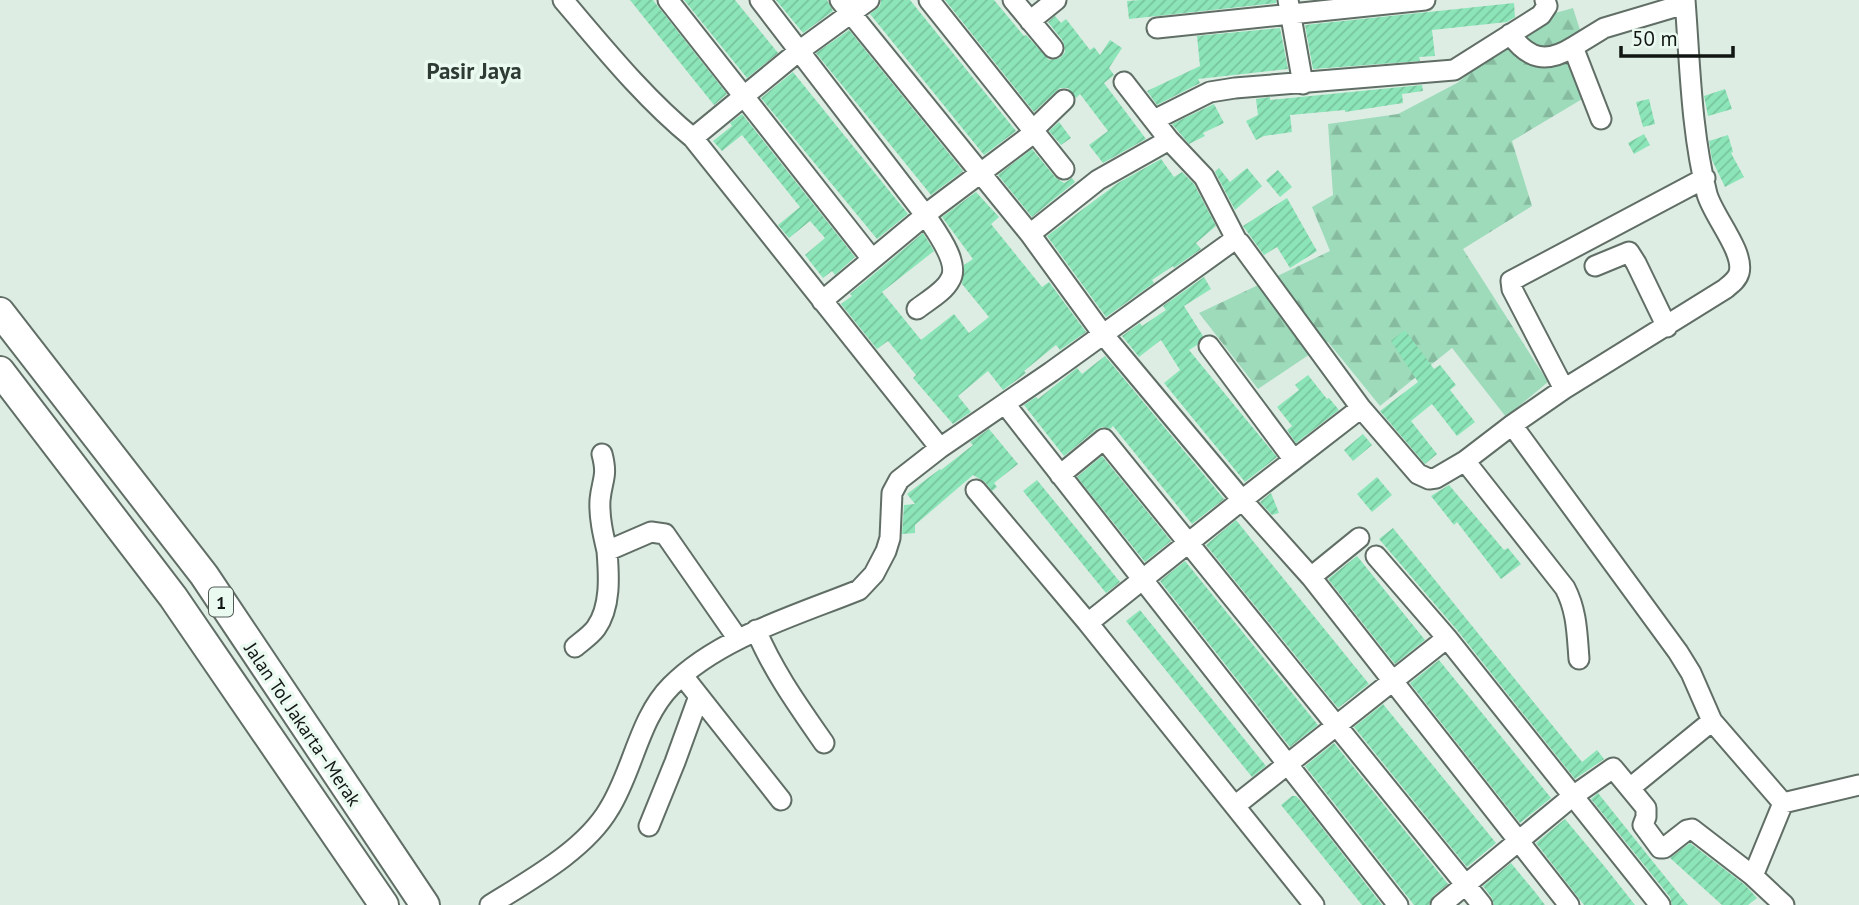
<svg xmlns="http://www.w3.org/2000/svg" width="1859" height="905" font-family="'PT Sans',sans-serif">
<style>
.forest{fill:url(#forest-firs)}
.building{fill:url(#building-hatch)}
.lines{fill:none;stroke-linecap:round;stroke-linejoin:round}
.minor-casing{stroke:#606e66;stroke-width:23}
.highway-casing{stroke:#606e66;stroke-width:32}
.minor{stroke:#fff;stroke-width:19}
.highway{stroke:#fff;stroke-width:28}
.labels{text-anchor:middle;dominant-baseline:central;stroke-width:7;stroke-linejoin:round;paint-order:stroke}
.shield{fill:#eafaf1;stroke:#525a56;stroke-width:2}
.shield-label{font-size:18px;font-weight:bold;fill:#111613}
.street-label{font-size:19px;fill:#111613;stroke:#eafaf1}
.quarter-label{font-size:23px;font-weight:bold;fill:#2e3b34;stroke:#eafaf1}
</style>
<defs>
<pattern id="forest-firs" width="22" height="20" patternUnits="userSpaceOnUse" patternTransform="scale(1.75)"><rect width="22" height="20" fill="#9edbbb"/><path d="M5 1l3.5 6h-7zM16 11l3.5 6h-7z" fill="#87bba0"/></pattern>
<pattern id="building-hatch" width="6" height="6" patternUnits="userSpaceOnUse" patternTransform="scale(1.75)"><rect width="6" height="6" fill="#8ce5b8"/><path d="M-1 1l2-2M0 6l6-6M5 7l2-2" fill="none" stroke="#78c49d"/></pattern>
</defs>
<rect width="100%" height="100%" fill="#ddede3"/>
<!-- forest -->
<path class="forest" d="M1573,8L1599,89L1512,141L1532,206L1463,249L1548,382L1506,417L1452,348L1380,406L1328,342L1258,389L1199,313L1330,251L1312,207L1333,195L1328,124L1398,114L1457,83L1541,17Z"/>
<!-- building -->
<path class="building" d="M630,0H653L727,94L714,105Z
M684,0H735L778,53L747,78Z
M776,0H827L833,11L803,33Z
M881,0H910L1016,131L984,155L870,14L880,6Z
M945,0H994L1024,36L1026,35L1049,60L1060,58L1065,52L1063,41L1048,22L1055,16L1061,23L1066,19L1090,50L1094,47L1100,55L1110,40L1122,48L1109,68L1114,75L1104,83L1146,139L1103,163L1089,145L1108,131L1080,94L1076,98L1068,88H1060L1034,112Z
M1141,0H1276V3L1129,19L1127,1Z
M1514,3L1515,17L1507,22L1432,30L1435,56L1419,57L1420,61L1313,69L1305,25Z
M1280,28L1288,69L1198,79L1200,83L1157,105L1147,91L1200,66L1197,36Z
M849,30L963,171L931,195L816,53Z
M793,72L908,214L877,239L761,98Z
M1422,85L1423,91L1402,94L1403,103L1345,112V110L1290,115L1292,132L1264,136L1256,140L1246,121L1258,115L1256,99L1270,97V100Z
M1725,89L1732,109L1708,116L1704,96Z
M1649,99L1655,124L1643,127L1636,102Z
M1214,104L1224,123L1203,133L1205,136L1189,144L1172,124Z
M742,114L855,257L835,275L832,271L823,278L805,255L825,238L810,221L789,238L778,225L800,207L742,135L722,151L713,141L732,126L730,123Z
M1059,122L1071,138L1061,145L1049,131Z
M1644,134L1650,145L1634,154L1628,143Z
M1728,135L1733,152L1731,153L1744,177L1725,187L1712,160L1709,141Z
M1032,149L1055,177L1064,183L1072,178L1075,182L1032,217L998,175Z
M1161,159L1174,177L1182,172L1194,184L1216,226L1196,243L1201,249L1174,268L1173,266L1152,280L1154,283L1106,317L1047,236L1118,183Z
M1219,168L1230,182L1247,168L1262,186L1235,210L1215,172Z
M1278,170L1292,187L1280,197L1266,180Z
M976,192L999,217L991,224L1042,287L1049,282L1086,332L1060,350L1056,345L1024,371L1026,373L1003,390L988,371L958,396L971,412L953,424L913,378L916,375L888,341L877,349L841,304L852,296L850,294L923,233L934,251L882,292L921,340L954,314L969,333L989,317L962,284L964,265L973,259L942,217Z
M1287,198L1317,251L1290,268L1277,247L1264,255L1243,226Z
M1204,277L1211,289L1184,306L1203,336L1197,345L1189,350L1277,457L1245,482L1164,383L1180,370L1161,340L1139,357L1122,336L1140,323L1142,326L1166,310L1163,306Z
M1405,330L1434,369L1440,365L1456,385L1450,390L1475,422L1457,436L1432,404L1411,421L1437,454L1425,464L1380,411L1418,382L1391,341Z
M1105,356L1224,499L1192,524L1113,426L1110,429L1103,427L1097,429L1064,456L1024,405L1036,397L1038,399L1077,368L1082,374Z
M1308,375L1327,399L1329,398L1339,410L1296,443L1287,430L1292,426L1277,407L1299,390L1295,385Z
M989,429L1018,464L994,483L997,487L992,491L985,482L973,475L915,525V533L902,534L904,505L915,504L907,494L940,469L941,470L973,445L970,442Z
M1363,434L1372,445L1353,461L1344,450Z
M1102,456L1171,541L1145,562L1077,477Z
M1377,477L1392,495L1372,512L1357,494Z
M1037,480L1120,582L1106,593L1023,491Z
M1449,485L1504,550L1508,548L1521,564L1501,579L1457,522L1454,525L1431,496Z
M1271,493L1279,513L1272,515L1260,502Z
M1236,520L1369,684L1338,708L1206,545Z
M1393,528L1582,762L1597,750L1604,759L1575,779L1457,630L1379,539Z
M1357,556L1425,640L1395,664L1328,579Z
M1185,561L1318,725L1290,747L1160,581Z
M1140,610L1266,766L1252,777L1126,621Z
M1439,660L1551,798L1520,823L1410,683Z
M1383,704L1496,843L1467,867L1354,727Z
M1334,743L1448,884L1433,896L1429,905H1414L1305,766Z
M1598,793L1658,868L1688,905H1672L1670,897L1591,799Z
M1292,796H1296L1302,802L1382,905H1362L1281,805Z
M1565,819L1605,867L1635,905H1584L1536,843Z
M1690,843L1745,885L1757,898L1748,905H1722L1670,858Z
M1511,863L1535,892L1545,905H1494L1492,898L1483,886Z"/>
<g class="lines">
<!-- minor casing -->
<g class="minor-casing">
<path id="minor" d="M563,0C604,48 644,98 693,138L940,448
M668,0L872,259
M760,0L926,216C935,230 961,263 950,280C944,292 927,301 917,309
M840,0L1030,234L1102,333L1242,500L1311,577L1569,905
M929,0L1064,169
M1013,0L1053,48
M1288,0L1303,84
M1030,21L1056,0
M1157,28L1425,0
M1510,34C1528,59 1546,64 1573,47
M1124,82L1169,140L1204,177L1236,239
M1601,119L1573,47L1604,28L1685,4
M1154,120L1210,92L1235,88L1454,70L1541,15L1547,6L1545,0
M693,138L799,51L869,0
M1030,234L1098,180L1169,140
M1595,266L1629,252L1636,263L1667,327
M822,301L934,208L1031,135L1032,131L1064,100
M1209,346L1294,460
M1564,389L1512,289L1511,281L1705,178
M1005,404L1398,905
M1512,425L1678,652L1691,673L1712,721L1783,803L1753,876L1784,905
M602,454C608,477 602,479 600,500C599,517 603,534 607,551
M1465,461L1565,588C1577,611 1577,634 1579,659
M1060,475L1104,439L1482,905
M976,490L1088,623L1314,905
M1376,556L1447,638L1660,905
M1311,577L1359,538
M1088,623L1242,500L1361,408
M756,630C773,671 799,707 824,743
M575,647C582,641 591,635 596,628C611,607 609,576 607,551L651,532L665,534L738,639
M683,676L781,800
M1630,788L1712,721
M1783,803L1859,785
M1236,805L1447,638
M649,826L675,762L699,696
M490,905C530,880 585,850 609,809C633,771 639,718 671,686C718,638 797,615 859,590L874,574L886,551L890,538L892,493L899,480L940,448L1051,372L1234,240L1240,243L1361,408L1418,474L1429,479L1436,478L1465,461L1512,425L1564,389L1725,289C1731,284 1737,280 1739,273C1745,252 1713,216 1707,194C1691,131 1690,64 1685,0
M1441,905L1573,796L1613,768L1646,808V817L1643,825L1660,848H1664L1687,830L1692,829L1753,876"/>
</g>
<!-- highway casing -->
<g class="highway-casing">
<path id="highway" d="M0,312L204,575L425,905
M0,371L173,597L384,905"/>
</g>
<!-- minor -->
<use href="#minor" class="minor"/>
<!-- highway -->
<use href="#highway" class="highway"/>
</g>
<g class="labels">
<!-- shield labels -->
<rect class="shield" x="209" y="587.5" width="24" height="29" rx="5"/>
<g class="shield-label">
<text x="221" y="602">1</text>
</g>
<!-- street labels -->
<g class="street-label">
<text transform="translate(303 724) rotate(56)">Jalan Tol Jakarta–Merak</text>
</g>
<!-- quarter labels -->
<g class="quarter-label">
<text x="474" y="70">Pasir Jaya</text>
</g>
</g>
<!-- scale -->
<path d="M1621 46v10h112v-10" fill="none" stroke="#111613" stroke-width="3.5"/>
<text x="1632" y="46" font-size="21" fill="#111613" stroke="#eafaf1" stroke-width="5" paint-order="stroke">50 m</text>
</svg>
